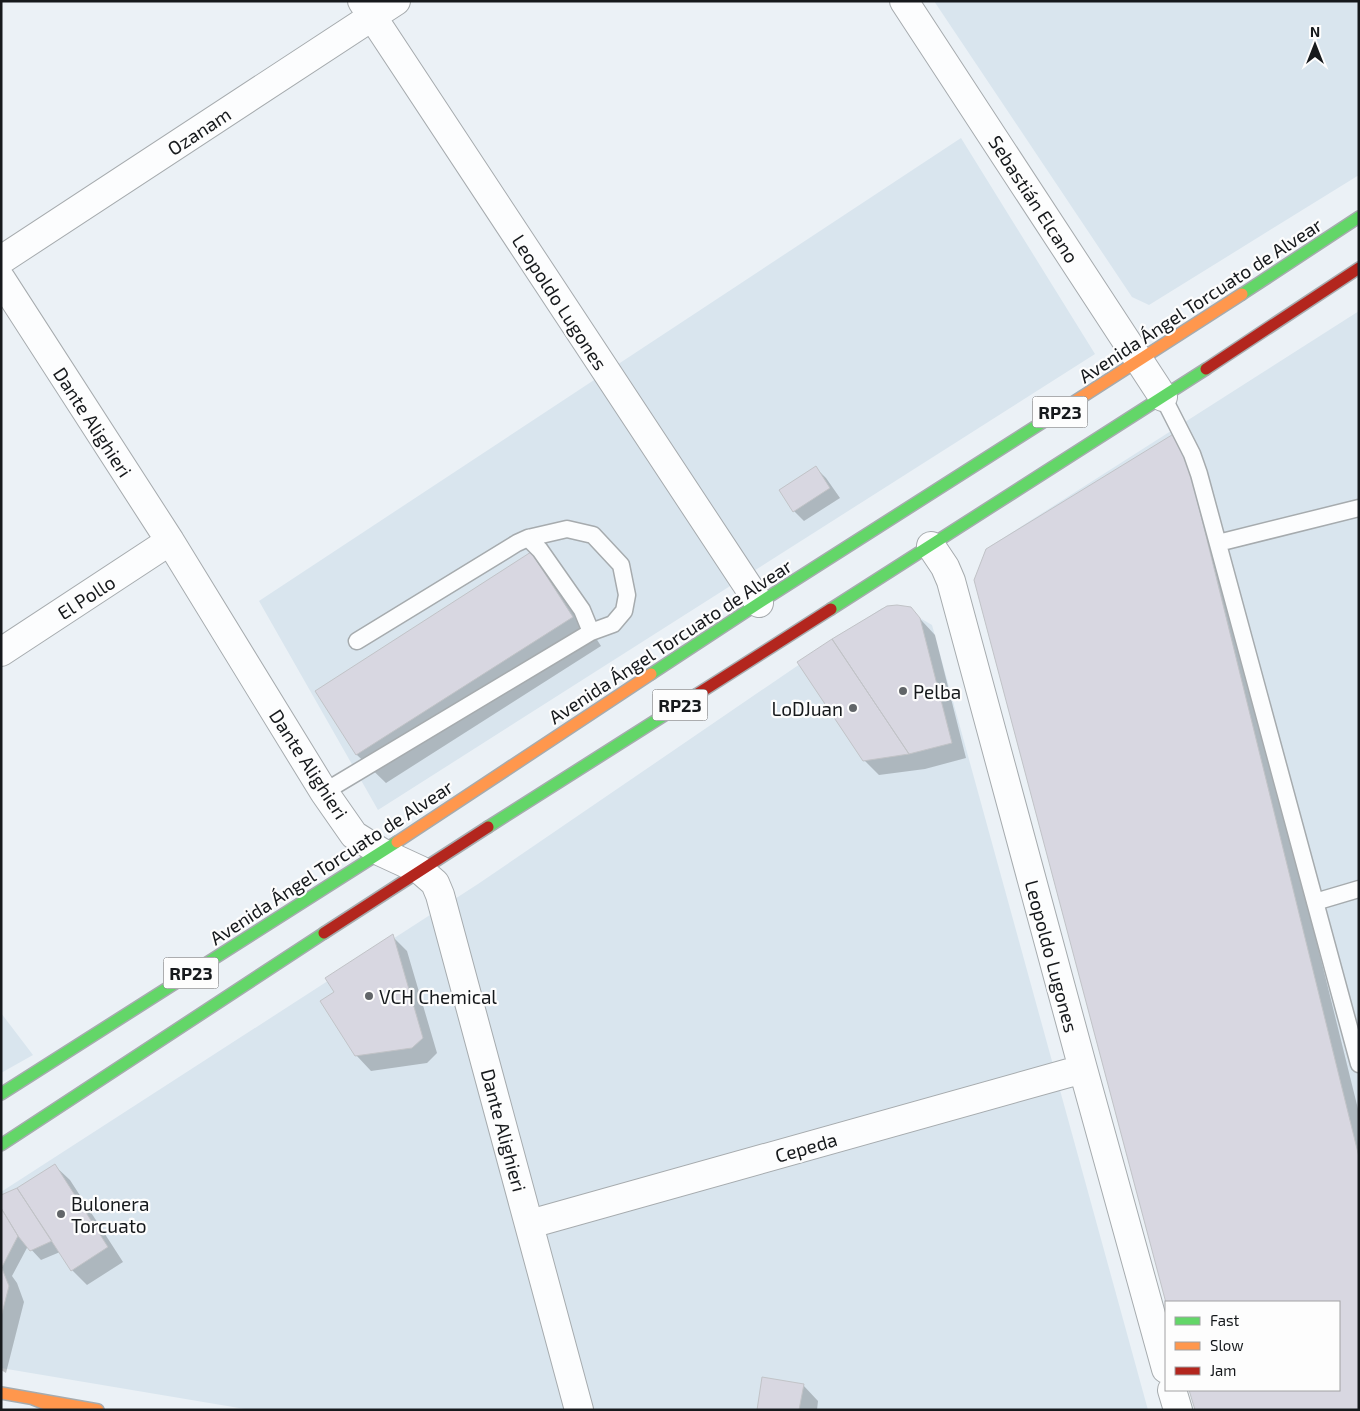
<svg xmlns="http://www.w3.org/2000/svg" width="1360" height="1411" font-family="'Exo 2',sans-serif">
<style>
.built{fill:#d9e5ee}
.shadow{fill:#0003}
.building{fill:#d8d7e1;stroke:#c1c3c7}
.lines{fill:none;stroke-linecap:round;stroke-linejoin:round}
.lane-casing{stroke:#a6abae;stroke-width:19}
.street-casing{stroke:#a6abae;stroke-width:30}
.fast-casing{stroke:#a6abae;stroke-width:14}
.slow-casing{stroke:#a6abae;stroke-width:14}
.jam-casing{stroke:#a6abae;stroke-width:14}
.lane{stroke:#fcfdfe;stroke-width:16}
.street{stroke:#fcfdfe;stroke-width:28}
.fast{stroke:#63d668;stroke-width:11}
.slow{stroke:#ff974d;stroke-width:11}
.jam{stroke:#b3261e;stroke-width:11}
.poi-dot{fill:#616568;stroke:#fdfdfd;stroke-width:2}
.labels{text-anchor:middle;dominant-baseline:central;stroke-width:4.5;stroke-linejoin:round;paint-order:stroke}
.shield{fill:#fdfdfd;stroke:#5b5d60;stroke-width:1}
.shield-label{font-size:18px;font-weight:bold;fill:#16191c}
.street-label{font-size:19px;fill:#16191c;stroke:#fdfdfd}
.poi-label{font-size:19px;fill:#16191c;stroke:#fdfdfd;text-anchor:start}
</style>
<rect width="100%" height="100%" fill="#ebf1f6"/>
<!-- built -->
<path class="built" d="M934,1H1359V175L1149,305L1132,297Z
M961,138L1095,354L378,810L259,601Z
M1359,311V1410H1195L1189,1390H1339V1302H1166L974,580L986,549Z
M901,607L932,625L1148,1410H251L1,1368V1192L478,884L882,608Z
M1,1013L33,1055L1,1073Z"/>
<!-- shadow -->
<path class="shadow" d="M1194,446L1359,1113V1410H1196L1191,1390H1339V1302H1167Z
M816,468L826,478L840,498L804,521L794,511L781,490Z
M531,554L560,582L601,646L386,783L357,755L316,691Z
M910,608L935,635L966,758L925,769L879,775L864,760Z
M392,936L407,951L437,1053L427,1063L371,1071L356,1055L336,992Z
M54,1165L70,1180L123,1262L87,1285L72,1270L60,1252L41,1260L28,1246L12,1276L17,1283L24,1302L6,1373L1,1370V1196L18,1189Z
M803,1385L818,1401L817,1410H758Z"/>
<!-- building -->
<path class="building" d="M1180,430L1359,1157V1410H1195L1189,1390H1339V1302L1166,1303L974,580L986,549Z
M816,466L830,488L793,512L779,490Z
M531,552L573,617L356,755L315,691Z
M897,605L911,607L920,618L952,743L909,754L832,639L887,606Z
M832,639L909,754L863,761L797,662Z
M393,934L423,1038L412,1048L355,1056L320,1001L334,992L325,978Z
M55,1164L108,1247L71,1271L17,1188Z
M17,1188L52,1241L30,1251L18,1236L1,1208V1195Z
M1,1208L18,1236L2,1267L1,1266Z
M1,1266L9,1286L1,1317Z
M762,1377L804,1384L799,1410H757Z"/>
<g class="lines">
<!-- lane casing -->
<g class="lane-casing">
<path id="lane" d="M1163,397L1192,454L1199,474L1359,1064
M528,538L567,529L593,535L621,565L627,595L624,611L613,624L591,632
M1218,543L1359,508
M324,792L591,632L582,610L540,550L528,538L517,543L357,641
M1315,902L1359,889"/>
</g>
<!-- street casing -->
<g class="street-casing">
<path id="street" d="M362,1L759,603
M904,1L1163,397
M1,260L396,1
M1,279L170,541L324,792L354,835L381,852L420,870L435,883L440,895L579,1410
M931,546L945,567L951,581L1083,1069L1166,1369
M1,652L170,541
M530,1224L1083,1069
M1172,1390L1178,1410"/>
</g>
<!-- fast casing -->
<g class="fast-casing">
<path id="fast" d="M1242,294L1359,217
M831,609L1206,369
M651,674L759,603L1046,420
M488,827L696,695
M1,1094L397,842
M1,1145L324,933"/>
</g>
<!-- slow casing -->
<g class="slow-casing">
<path id="slow" d="M1046,420L1242,294
M397,842L651,674
M1,1393L98,1410
M33,1399L61,1410"/>
</g>
<!-- jam casing -->
<g class="jam-casing">
<path id="jam" d="M1206,369L1359,268
M696,695L831,609
M324,933L488,827"/>
</g>
<!-- lane -->
<use href="#lane" class="lane"/>
<!-- street -->
<use href="#street" class="street"/>
<!-- fast -->
<use href="#fast" class="fast"/>
<!-- slow -->
<use href="#slow" class="slow"/>
<!-- jam -->
<use href="#jam" class="jam"/>
</g>
<!-- markers -->
<g class="poi-dot">
<circle cx="903" cy="691" r="5"/>
<circle cx="853" cy="708" r="5"/>
<circle cx="369" cy="996" r="5"/>
<circle cx="61" cy="1214" r="5"/>
</g>
<g class="labels">
<!-- shield labels -->
<g class="shield">
<rect x="1032.5" y="396.5" width="55" height="31" rx="4"/>
<rect x="652.5" y="689.5" width="55" height="31" rx="4"/>
<rect x="163.5" y="957.5" width="55" height="31" rx="4"/>
</g>
<g class="shield-label">
<text x="1060" y="412">RP23</text>
<text x="680" y="705">RP23</text>
<text x="191" y="973">RP23</text>
</g>
<!-- street labels -->
<g class="street-label">
<text transform="translate(199 131) rotate(-33)">Ozanam</text>
<text transform="translate(1034 199) rotate(57)">Sebastián Elcano</text>
<text transform="translate(1200 300) rotate(-33)">Avenida Ángel Torcuato de Alvear</text>
<text transform="translate(560 302) rotate(57)">Leopoldo Lugones</text>
<text transform="translate(93 422) rotate(57)">Dante Alighieri</text>
<text transform="translate(86 597) rotate(-33)">El Pollo</text>
<text transform="translate(670 641) rotate(-33)">Avenida Ángel Torcuato de Alvear</text>
<text transform="translate(309 764) rotate(57)">Dante Alighieri</text>
<text transform="translate(331 862) rotate(-33)">Avenida Ángel Torcuato de Alvear</text>
<text transform="translate(1052 956) rotate(75)">Leopoldo Lugones</text>
<text transform="translate(504 1130) rotate(75)">Dante Alighieri</text>
<text transform="translate(806 1147) rotate(-16)">Cepeda</text>
</g>
<!-- poi labels -->
<g class="poi-label">
<text x="913" y="691">Pelba</text>
<text x="843" y="708" text-anchor="end">LoDJuan</text>
<text x="379" y="996">VCH Chemical</text>
<text x="71" y="1203">Bulonera<tspan x="71" dy="22">Torcuato</tspan></text>
</g>
</g>
<!-- border -->
<rect width="1360" height="1411" fill="none" stroke="#16191c" stroke-width="5"/>
<!-- legend -->
<rect x="1165" y="1301" width="175" height="90" fill="#fdfdfd" stroke="#a1a2a3"/>
<rect x="1175" y="1317" width="25" height="8" fill="#63d668" stroke="#a1a2a3"/>
<text x="1210" y="1326" font-size="15" fill="#16191c">Fast</text>
<rect x="1175" y="1342" width="25" height="8" fill="#ff974d" stroke="#a1a2a3"/>
<text x="1210" y="1351" font-size="15" fill="#16191c">Slow</text>
<rect x="1175" y="1367" width="25" height="8" fill="#b3261e" stroke="#a1a2a3"/>
<text x="1210" y="1376" font-size="15" fill="#16191c">Jam</text>
<!-- north arrow -->
<g transform="translate(1315 45)" stroke="#fdfdfd" stroke-width="4" paint-order="stroke">
<path d="M0-4L9 19L0 12L-9 19Z" fill="#16191c"/>
<text y="-8" font-size="14" font-weight="bold" text-anchor="middle" fill="#16191c">N</text>
</g>
</svg>
